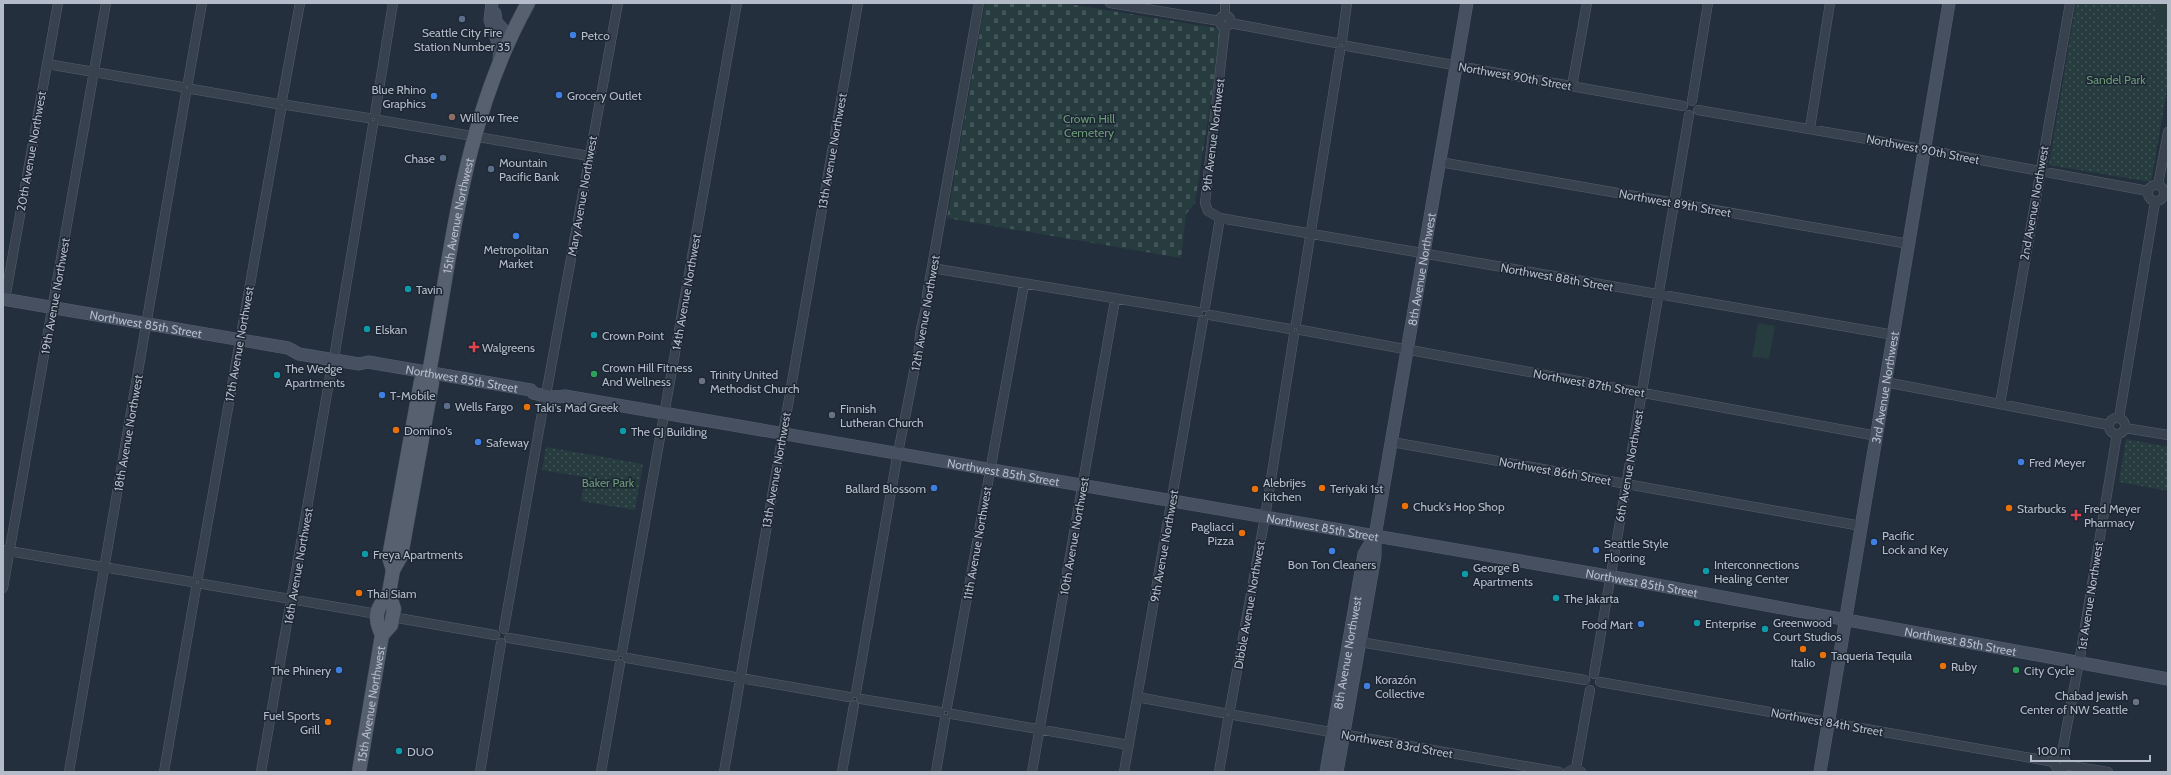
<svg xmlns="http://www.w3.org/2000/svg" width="2171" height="775" font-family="Cabin,sans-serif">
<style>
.grass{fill:url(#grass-dots)}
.cemetery{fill:url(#cemetery-stones)}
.garden{fill:#263c3f}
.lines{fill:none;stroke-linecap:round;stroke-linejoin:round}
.street-casing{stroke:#565f6c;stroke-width:10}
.secondary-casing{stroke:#565f6c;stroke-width:13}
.primary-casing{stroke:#414a57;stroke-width:15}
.street{stroke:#38414e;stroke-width:9}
.secondary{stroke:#465061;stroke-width:12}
.primary{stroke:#56606e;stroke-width:14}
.service-dot{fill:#5c6f8a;stroke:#1d2633;stroke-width:1.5}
.shop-dot{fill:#3f7fe0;stroke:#1d2633;stroke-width:1.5}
.education-dot{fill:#8d6e63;stroke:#1d2633;stroke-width:1.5}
.culture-dot{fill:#0f9aa8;stroke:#1d2633;stroke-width:1.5}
.health-dot{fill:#e0444e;stroke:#1d2633;stroke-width:1.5}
.leisure-dot{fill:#2e9e5b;stroke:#1d2633;stroke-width:1.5}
.worship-dot{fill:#6b7280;stroke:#1d2633;stroke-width:1.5}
.food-dot{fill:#e8710a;stroke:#1d2633;stroke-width:1.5}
.labels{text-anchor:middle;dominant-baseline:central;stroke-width:3;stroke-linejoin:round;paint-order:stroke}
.poi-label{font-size:12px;fill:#b4bcc9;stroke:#1d2633;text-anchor:start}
.street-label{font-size:12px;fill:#b4bcc9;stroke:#1d2633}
.park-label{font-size:12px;fill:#6b9a76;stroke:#1d2633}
</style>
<defs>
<pattern id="grass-dots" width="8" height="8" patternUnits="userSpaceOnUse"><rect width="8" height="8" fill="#263c3f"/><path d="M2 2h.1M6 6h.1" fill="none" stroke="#435659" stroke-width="1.8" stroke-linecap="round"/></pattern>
<pattern id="cemetery-stones" width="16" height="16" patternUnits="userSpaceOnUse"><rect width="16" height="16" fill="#263c3f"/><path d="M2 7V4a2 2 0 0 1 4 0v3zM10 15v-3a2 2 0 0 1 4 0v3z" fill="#435659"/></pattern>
</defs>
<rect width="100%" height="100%" fill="#242f3e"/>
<!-- grass -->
<path class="grass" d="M2076,3H2168V84L2151,182L2049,165Z
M2126,439L2168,447V491L2119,482Z
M546,447L643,464L635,510L581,501L585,477L542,470Z"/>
<!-- cemetery -->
<path class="cemetery" d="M985,3H1063L1222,29L1195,203L1186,214L1181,258L947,218Z"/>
<!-- garden -->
<path class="garden" d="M2158,3H2168V25L2154,22Z
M1758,323L1775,326L1769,359L1752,357Z"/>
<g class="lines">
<!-- street casing -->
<g class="street-casing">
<path id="street" d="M1110,3L1220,21
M1219.5 21a5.5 5.5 0 1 1 11 0a5.5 5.5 0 1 1-11 0Z
M1225,16V3
M1230,23L1336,43
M1342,40L1347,3
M1347,46L1683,106
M47,64L182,87
M188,82L202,3
M1572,86L1587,3
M192,89L277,104
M282,100L300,3
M1692,101L1708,3
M287,105L368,118
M1698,110L1867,139L2148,191
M375,114L393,3
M379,120L589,156
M1810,128L1830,3
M1440,162L1909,244
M2148 193a8 8 0 1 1 16 0a8 8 0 1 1-16 0Z
M2158,185L2168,132
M1220,218L1894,335
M932,268L1198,312
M5,299L58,3
M1205,307L1220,218L1208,211L1205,203L1225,27
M1210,315L1290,329
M1296,324L1340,51
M1301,330L1877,436
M335,352L373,125
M1885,382L2109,425
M547,389L618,3
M2000,404L2070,3
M2119,418L2155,202
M2109 426a8 8 0 1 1 16 0a8 8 0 1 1-16 0Z
M2125,428L2168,435
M1392,442L1861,526
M3,550L192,582
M198,577L281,110
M203,584L377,614
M3,588L106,3
M392,617L495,635
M504,629L545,396
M509,638L615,656
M1360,642L1585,680
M622,652L737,3
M627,658L849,697
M1594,674L1689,115
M1600,682L2054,762
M856,693L896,463L915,367C921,351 918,343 921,329C924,315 927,309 927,295L979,3
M1137,697L1223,713
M861,699L940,712
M947,707L1024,285
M1230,709L1265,517L1294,335
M952,714L1129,745
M1234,715L1559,772
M2054.5 763a5.5 5.5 0 1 1 11 0a5.5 5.5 0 1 1-11 0Z
M2061,758L2081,651L2117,434
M2065,765L2108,772
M1576,768L1590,690
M69,772L186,93
M164,772L196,588
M261,772L333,359
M480,772L501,643
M601,772L620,664
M724,772L858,3
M842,772L854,705
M936,772L945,719
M1032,772L1115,300
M1124,772L1203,320
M1219,772L1228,720
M1568,772L1575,768L1581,772"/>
</g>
<!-- secondary casing -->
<g class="secondary-casing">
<g id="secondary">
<path d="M492,3L490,20L500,49L499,62"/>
<path d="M495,13L496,22L511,38"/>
<path id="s1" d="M3,299L288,348L299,354L359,364L368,362L531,390L533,393C544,396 553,398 565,396L1619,578L2168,679"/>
<path id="s2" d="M1326,772L1364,554L1375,536"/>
<path id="s3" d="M1337,772L1375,556V536L1467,3"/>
<path id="s4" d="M1820,772L1949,3"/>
</g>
</g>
<!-- primary casing -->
<g class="primary-casing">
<g id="primary">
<path d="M393,570L389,557L421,381L429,373"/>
<path d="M382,635C373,616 376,609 389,593"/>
<path id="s5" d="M359,772L382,635L391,625L394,609L389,593L393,570L401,556L432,383L429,373C453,244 463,120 528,3"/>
</g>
</g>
<!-- street -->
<use href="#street" class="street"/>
<!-- secondary -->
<use href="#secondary" class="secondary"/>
<!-- primary -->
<use href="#primary" class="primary"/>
</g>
<!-- markers -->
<g class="service-dot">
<circle cx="462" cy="19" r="4"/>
<circle cx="443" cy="158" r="4"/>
<circle cx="491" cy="169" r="4"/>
<circle cx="447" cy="406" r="4"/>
</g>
<g class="shop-dot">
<circle cx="573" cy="35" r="4"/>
<circle cx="559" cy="95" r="4"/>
<circle cx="434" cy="96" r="4"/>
<circle cx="516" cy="236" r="4"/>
<circle cx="382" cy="395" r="4"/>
<circle cx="478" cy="442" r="4"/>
<circle cx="2021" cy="462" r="4"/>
<circle cx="934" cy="488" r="4"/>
<circle cx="1874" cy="542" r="4"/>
<circle cx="1596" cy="550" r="4"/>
<circle cx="1332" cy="551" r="4"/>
<circle cx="1641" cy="624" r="4"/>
<circle cx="339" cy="670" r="4"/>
<circle cx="1367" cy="686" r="4"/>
</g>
<circle class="education-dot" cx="452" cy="117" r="4"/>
<g class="culture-dot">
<circle cx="408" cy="289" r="4"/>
<circle cx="367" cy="329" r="4"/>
<circle cx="594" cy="335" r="4"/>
<circle cx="277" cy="375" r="4"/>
<circle cx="623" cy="431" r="4"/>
<circle cx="365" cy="554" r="4"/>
<circle cx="1706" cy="571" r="4"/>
<circle cx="1465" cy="574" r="4"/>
<circle cx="1556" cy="598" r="4"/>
<circle cx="1697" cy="623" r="4"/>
<circle cx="1765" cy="629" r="4"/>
<circle cx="399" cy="751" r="4"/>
</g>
<g class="health-dot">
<path d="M472 341h4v4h4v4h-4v4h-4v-4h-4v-4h4z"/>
<path d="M2074 509h4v4h4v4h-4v4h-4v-4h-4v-4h4z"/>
</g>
<g class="leisure-dot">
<circle cx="594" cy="374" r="4"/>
<circle cx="2016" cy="670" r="4"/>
</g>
<g class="worship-dot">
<circle cx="702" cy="381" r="4"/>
<circle cx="832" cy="415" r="4"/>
<circle cx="2136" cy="702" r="4"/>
</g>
<g class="food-dot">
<circle cx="527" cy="407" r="4"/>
<circle cx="396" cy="430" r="4"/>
<circle cx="1322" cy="488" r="4"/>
<circle cx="1255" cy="489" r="4"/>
<circle cx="1405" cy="506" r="4"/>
<circle cx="2009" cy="508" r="4"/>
<circle cx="1242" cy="533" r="4"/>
<circle cx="359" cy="593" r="4"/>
<circle cx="1803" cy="649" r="4"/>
<circle cx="1823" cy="655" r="4"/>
<circle cx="1943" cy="666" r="4"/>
<circle cx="328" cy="722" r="4"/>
</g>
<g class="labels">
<!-- poi labels -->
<g class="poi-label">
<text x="462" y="32" text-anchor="middle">Seattle City Fire<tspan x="462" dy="14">Station Number 35</tspan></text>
<text x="581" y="35">Petco</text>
<text x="426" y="89" text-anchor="end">Blue Rhino<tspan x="426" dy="14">Graphics</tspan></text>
<text x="567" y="95">Grocery Outlet</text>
<text x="460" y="117">Willow Tree</text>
<text x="435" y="158" text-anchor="end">Chase</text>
<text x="499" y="162">Mountain<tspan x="499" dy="14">Pacific Bank</tspan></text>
<text x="516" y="249" text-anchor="middle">Metropolitan<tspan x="516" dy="14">Market</tspan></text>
<text x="416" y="289">Tavin</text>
<text x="375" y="329">Elskan</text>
<text x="602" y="335">Crown Point</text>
<text x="482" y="347">Walgreens</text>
<text x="602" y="367">Crown Hill Fitness<tspan x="602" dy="14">And Wellness</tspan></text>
<text x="285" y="368">The Wedge<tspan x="285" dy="14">Apartments</tspan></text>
<text x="710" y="374">Trinity United<tspan x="710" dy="14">Methodist Church</tspan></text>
<text x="390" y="395">T-Mobile</text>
<text x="455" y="406">Wells Fargo</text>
<text x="535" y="407">Taki's Mad Greek</text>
<text x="840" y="408">Finnish<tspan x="840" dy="14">Lutheran Church</tspan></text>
<text x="404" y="430">Domino's</text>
<text x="631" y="431">The GJ Building</text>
<text x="486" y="442">Safeway</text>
<text x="2029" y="462">Fred Meyer</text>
<text x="1263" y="482">Alebrijes<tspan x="1263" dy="14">Kitchen</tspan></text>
<text x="926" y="488" text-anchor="end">Ballard Blossom</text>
<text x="1330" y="488">Teriyaki 1st</text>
<text x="1413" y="506">Chuck's Hop Shop</text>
<text x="2017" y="508">Starbucks</text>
<text x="2084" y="508">Fred Meyer<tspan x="2084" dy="14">Pharmacy</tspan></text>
<text x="1234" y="526" text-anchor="end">Pagliacci<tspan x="1234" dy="14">Pizza</tspan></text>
<text x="1882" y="535">Pacific<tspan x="1882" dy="14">Lock and Key</tspan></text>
<text x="1604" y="543">Seattle Style<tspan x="1604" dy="14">Flooring</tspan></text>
<text x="373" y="554">Freya Apartments</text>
<text x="1332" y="564" text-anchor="middle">Bon Ton Cleaners</text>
<text x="1714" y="564">Interconnections<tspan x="1714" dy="14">Healing Center</tspan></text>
<text x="1473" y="567">George B<tspan x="1473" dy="14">Apartments</tspan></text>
<text x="367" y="593">Thai Siam</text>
<text x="1564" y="598">The Jakarta</text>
<text x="1773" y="622">Greenwood<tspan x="1773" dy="14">Court Studios</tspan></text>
<text x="1705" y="623">Enterprise</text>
<text x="1633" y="624" text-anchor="end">Food Mart</text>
<text x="1831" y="655">Taqueria Tequila</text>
<text x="1803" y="662" text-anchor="middle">Italio</text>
<text x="1951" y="666">Ruby</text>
<text x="331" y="670" text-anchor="end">The Phinery</text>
<text x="2024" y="670">City Cycle</text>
<text x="1375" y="679">Korazón<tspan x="1375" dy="14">Collective</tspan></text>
<text x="2128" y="695" text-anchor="end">Chabad Jewish<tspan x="2128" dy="14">Center of NW Seattle</tspan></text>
<text x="320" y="715" text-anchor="end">Fuel Sports<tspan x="320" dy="14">Grill</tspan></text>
<text x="407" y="751">DUO</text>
</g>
<!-- street labels -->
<g class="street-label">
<text transform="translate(1515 76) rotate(10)">Northwest 90th Street</text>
<text transform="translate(1213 135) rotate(-83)">9th Avenue Northwest</text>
<text transform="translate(1923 149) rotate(11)">Northwest 90th Street</text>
<text transform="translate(31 151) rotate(-80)">20th Avenue Northwest</text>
<text transform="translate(832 151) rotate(-80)">13th Avenue Northwest</text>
<text transform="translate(582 196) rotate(-80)">Mary Avenue Northwest</text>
<text transform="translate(1675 203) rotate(10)">Northwest 89th Street</text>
<text transform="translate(2034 203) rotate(-80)">2nd Avenue Northwest</text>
<text stroke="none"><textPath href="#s5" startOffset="571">15th Avenue Northwest</textPath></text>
<text stroke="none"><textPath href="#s3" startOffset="510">8th Avenue Northwest</textPath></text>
<text transform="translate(1557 277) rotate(10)">Northwest 88th Street</text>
<text transform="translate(686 292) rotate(-80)">14th Avenue Northwest</text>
<text transform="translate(55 296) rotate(-80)">19th Avenue Northwest</text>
<text transform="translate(925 313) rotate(-80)">12th Avenue Northwest</text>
<text stroke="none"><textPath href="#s1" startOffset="145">Northwest 85th Street</textPath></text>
<text transform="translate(239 344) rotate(-80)">17th Avenue Northwest</text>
<text stroke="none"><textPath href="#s1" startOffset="467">Northwest 85th Street</textPath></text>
<text transform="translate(1589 383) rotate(10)">Northwest 87th Street</text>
<text stroke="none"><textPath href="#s4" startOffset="390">3rd Avenue Northwest</textPath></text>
<text transform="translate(128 433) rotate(-80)">18th Avenue Northwest</text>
<text transform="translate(1629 466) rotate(-80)">6th Avenue Northwest</text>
<text transform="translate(776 470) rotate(-80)">13th Avenue Northwest</text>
<text stroke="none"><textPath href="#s1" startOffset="1018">Northwest 85th Street</textPath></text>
<text transform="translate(1555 471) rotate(10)">Northwest 86th Street</text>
<text stroke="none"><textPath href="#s1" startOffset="1342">Northwest 85th Street</textPath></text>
<text transform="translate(1074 536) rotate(-80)">10th Avenue Northwest</text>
<text transform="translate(977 543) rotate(-80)">11th Avenue Northwest</text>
<text transform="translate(1164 546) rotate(-80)">9th Avenue Northwest</text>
<text transform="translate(298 566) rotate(-80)">16th Avenue Northwest</text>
<text stroke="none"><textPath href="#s1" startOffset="1666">Northwest 85th Street</textPath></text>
<text transform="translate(2090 596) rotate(-81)">1st Avenue Northwest</text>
<text transform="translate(1249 605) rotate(-80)">Dibble Avenue Northwest</text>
<text stroke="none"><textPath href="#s1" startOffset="1990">Northwest 85th Street</textPath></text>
<text stroke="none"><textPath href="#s2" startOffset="121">8th Avenue Northwest</textPath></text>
<text stroke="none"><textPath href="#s5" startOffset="69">15th Avenue Northwest</textPath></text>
<text transform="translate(1827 722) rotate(10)">Northwest 84th Street</text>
<text transform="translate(1397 744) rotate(10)">Northwest 83rd Street</text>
</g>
<!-- park labels -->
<g class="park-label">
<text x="2116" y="79">Sandel Park</text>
<text x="1089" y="118">Crown Hill<tspan x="1089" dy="14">Cemetery</tspan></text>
<text x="608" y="482">Baker Park</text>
</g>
</g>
<!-- border -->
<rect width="2171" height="775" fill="none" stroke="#b4bcc9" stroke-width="8"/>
<!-- scale -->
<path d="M2031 755v6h119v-6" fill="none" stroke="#b4bcc9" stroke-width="2"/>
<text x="2037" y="755" font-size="12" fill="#b4bcc9" stroke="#1d2633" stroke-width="3" paint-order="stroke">100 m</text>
</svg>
